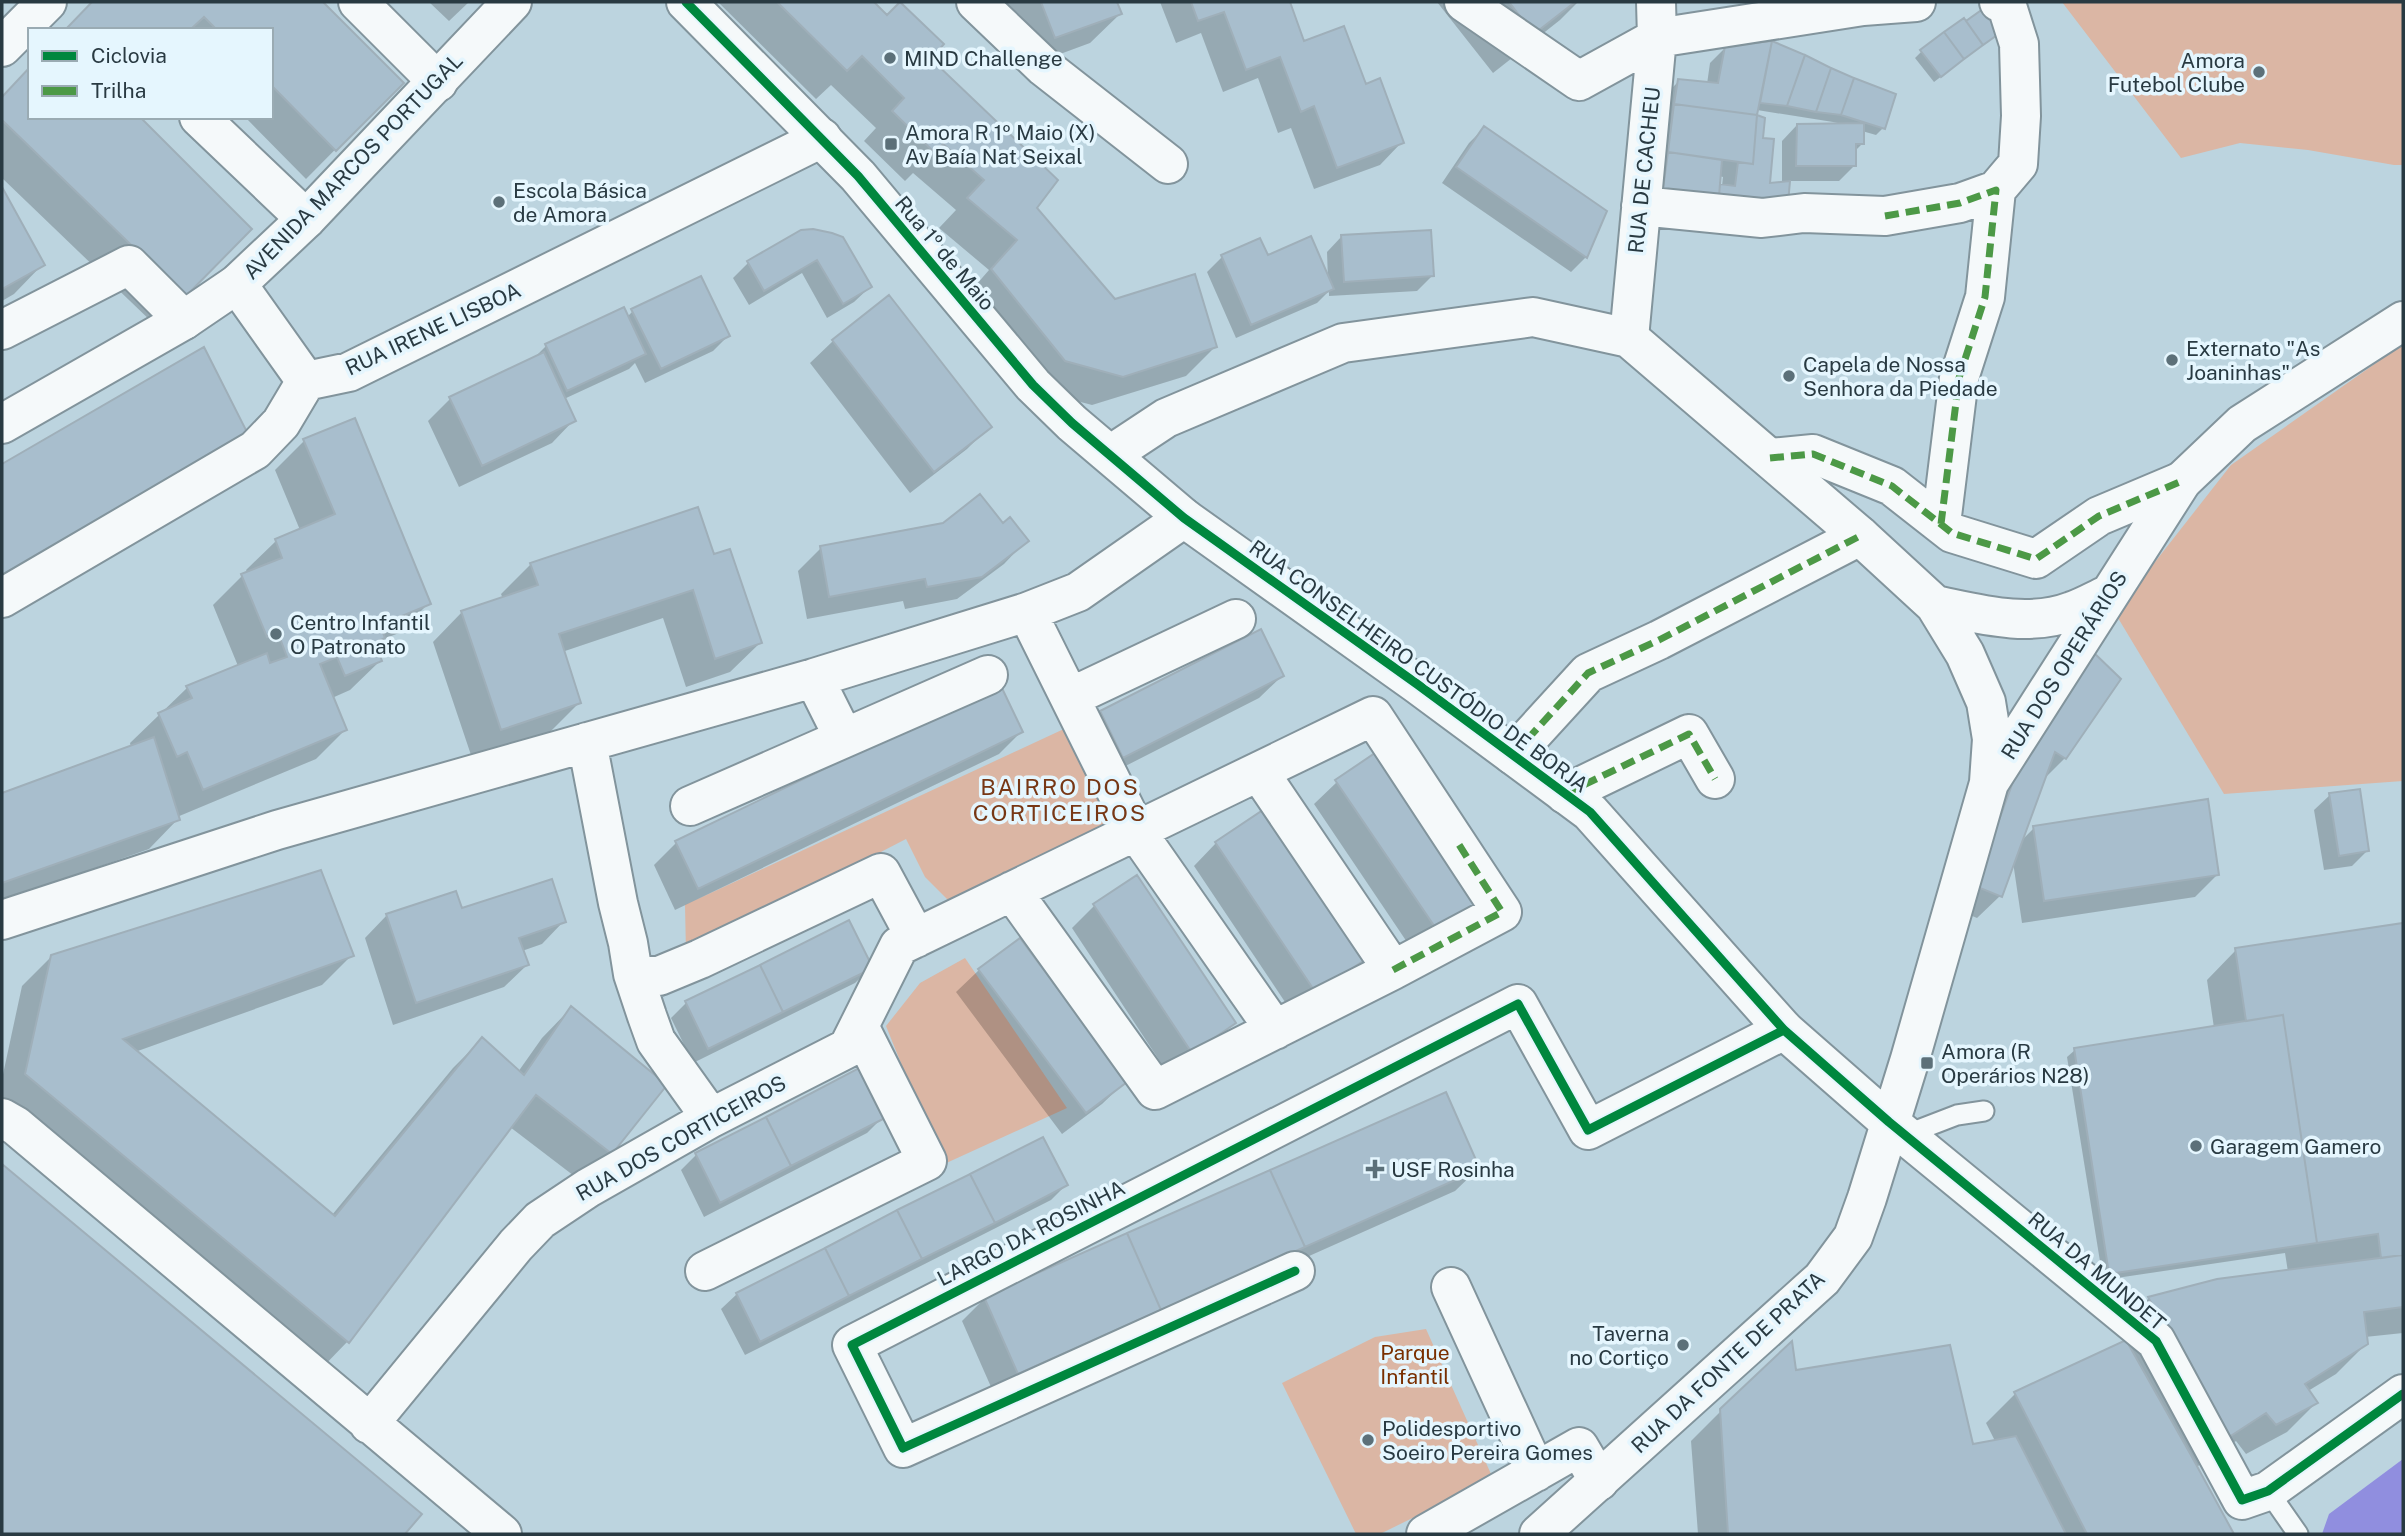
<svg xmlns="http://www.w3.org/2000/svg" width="2405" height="1536" font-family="'Public Sans',sans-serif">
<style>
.green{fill:#dbb6a4}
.water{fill:#908edf}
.shadow{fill:#0003;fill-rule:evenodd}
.building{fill:#a8becd;stroke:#9fafb9;stroke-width:2}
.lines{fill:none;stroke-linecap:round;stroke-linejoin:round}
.lane-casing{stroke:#82949c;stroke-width:23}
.street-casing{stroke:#82949c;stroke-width:42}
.secondary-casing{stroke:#82949c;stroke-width:42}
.lane{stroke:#f5f9fa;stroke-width:19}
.street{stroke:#f5f9fa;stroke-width:38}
.secondary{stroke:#f5f9fa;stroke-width:38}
.quiet{stroke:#4c9946;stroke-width:7;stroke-dasharray:14 7;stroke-linecap:butt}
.cycleway-casing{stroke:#e5f6fe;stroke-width:13}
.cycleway{stroke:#00873e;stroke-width:9}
.poi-dot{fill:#5c7079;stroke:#e5f6fe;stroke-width:2.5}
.labels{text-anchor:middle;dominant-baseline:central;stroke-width:7;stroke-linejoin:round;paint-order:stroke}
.poi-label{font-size:21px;fill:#293a42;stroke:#e5f6fe;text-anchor:start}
.street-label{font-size:21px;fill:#293a42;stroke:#e5f6fe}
.park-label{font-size:21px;fill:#792f00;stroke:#e5f6fe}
.neighbourhood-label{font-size:23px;letter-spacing:2px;fill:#773715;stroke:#e5f6fe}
</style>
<rect width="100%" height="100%" fill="#bcd4df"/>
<!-- green -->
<path class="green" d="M2062,2H2403V165H2394L2308,150L2240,143L2181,158Z
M2403,344V781L2224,794L2115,613L2231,465Z
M1066,728L1112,827L950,902L925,877L906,839L686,953L685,905Z
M965,958L1067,1108L942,1165L886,1026L920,983Z
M1426,1329L1491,1474L1453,1498L1380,1534H1356L1282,1383L1375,1337Z"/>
<!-- water -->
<path class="water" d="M2403,1459V1534H2322L2329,1514Z"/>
<!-- shadow -->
<path class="shadow" d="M93,2H320L401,83L306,179L245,117H271V30H66Z
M429,2H469L449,21Z
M718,2H871L928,59L1034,208L1114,301L1215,347L1186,376L1092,405L1036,390L963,300L989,270L939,228L956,210L913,173L905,181L864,141L876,128L831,85L816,99Z
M969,2H1116L1120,14L1090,43L1025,67Z
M1160,2H1288L1303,43L1365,86L1402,142L1380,165L1314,189L1291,128L1278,133L1258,78L1223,92L1201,33L1176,43Z
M1437,2H1578L1560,20L1493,73Z
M1998,33L1934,82L1915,58L1922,51Z
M1771,43L1894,95L1883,128L1876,135L1862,131V144L1854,152V166L1839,181H1788L1787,202L1649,204L1664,96L1679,81L1707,84L1710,63L1726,47ZM1757,110L1833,122L1842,124L1797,125L1782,141V184L1768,185L1755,116ZM1719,176L1723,177L1722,186H1718ZM1655,186L1706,192L1654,190Z
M30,68V117H138L155,325L2,178V97Z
M1484,128L1586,257L1571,272L1442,183L1469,143Z
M2,190L43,264L14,294L2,301Z
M801,232L870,287L854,302L827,318L802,273L749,305L733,278L748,263Z
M1342,236L1432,276L1417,291L1329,296V291L1317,303L1236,338L1207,272L1222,257H1267L1328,280L1327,252Z
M623,310L627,317L633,311L728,336L713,351L645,383L635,363L629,369L564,399L574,420L552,443L459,487L428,421L450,399L532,360L546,346Z
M833,341L989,427L967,449L910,493L810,363Z
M204,349L2,588V466Z
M304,441L429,603L399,633L381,640L374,647L380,661L350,690L332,698L345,730L316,759L177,817L178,819L149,849L2,901V795L131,747L130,743L187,688L238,666L213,605L242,576L248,574L246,570L276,541L300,530L275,470Z
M1003,526L1026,541L1004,564L957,599L905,609L903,601L807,619L798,571L821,548Z
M713,557L760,643L730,672L686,687L663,618L562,652L579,703L550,732L472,758L433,642L462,612L503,599L501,594L531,564Z
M1260,632L1282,676L1259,698L1100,779L1078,735L1101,713Z
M2069,675L2065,758L2043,780L2021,841L2034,828L2218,874L2195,897L2022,923L2013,862L2000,896L1977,918L1953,908L2000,781Z
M1021,732L999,754L675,910L654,865L676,843Z
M1337,782L1480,899L1457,921L1413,951L1314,804Z
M2330,795L2368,850L2352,866L2324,870L2314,810Z
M1216,843L1361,961L1339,983L1293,1014L1194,866Z
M1094,906L1234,1023L1212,1046L1169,1075L1072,928Z
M461,910L564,921L542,944L522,951L527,965L504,987L393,1025L365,938L387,915Z
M2403,925V1333L2365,1337L2366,1344L2336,1374L2308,1391L2316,1403L2287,1432L2246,1454L2236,1441L2195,1468L2232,1534H1698L1691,1441L1721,1411L1794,1372L1972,1446L1995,1441L1986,1423L2015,1394L2127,1341L2120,1327L2149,1298L2288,1272L2285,1253L2103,1280L2067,1057L2075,1050L2214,1028L2207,980L2236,950Z
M352,955L322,985L135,1052L332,1215L453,1068L482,1039L518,1072L542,1038L571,1008L611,1153L582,1182L510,1127L348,1341L319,1371L2,1109V1079L22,986L52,956Z
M871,968L855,983L693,1063L671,1018L686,1003Z
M979,970L1125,1082L1102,1104L1062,1134L956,992Z
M882,1118L867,1133L704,1217L681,1170L696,1155Z
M1042,1139L1066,1185L1051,1200L745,1355L721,1309L737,1294Z
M2,1166L419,1514L403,1534H2Z
M1478,1169L1455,1191L995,1396L962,1321L985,1298Z"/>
<!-- building -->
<path class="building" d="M92,2H323L404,83L336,151L271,85V30H217L204,17L190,30H65Z
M777,2H874L887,15L900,2L944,44L931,59L1058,180L1037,208L1115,299L1195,274L1217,347L1123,377L1065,361L991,269L1017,240L967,198L984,180L943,144L935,153L892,111L904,98L862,56L847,71Z
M1041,2H1117L1122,14L1055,38Z
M1191,2H1290L1304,41L1344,26L1366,84L1380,78L1404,143L1337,168L1314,106L1301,112L1280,57L1246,70L1224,12L1198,21Z
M1509,2H1575L1534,34Z
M1983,9L2000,33L1983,45L1966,21Z
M1964,18L1983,45L1964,59L1944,32Z
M1944,32L1964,59L1941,77L1920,50Z
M1772,41L1757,115L1674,104L1678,79L1718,83L1725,46Z
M1772,41L1805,55L1787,106L1760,103Z
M1805,55L1831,68L1816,112L1787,106Z
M30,67V117H140L252,229L185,297L2,120V97Z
M1831,68L1854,78L1841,115L1816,112Z
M1854,78L1896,94L1885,129L1841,115Z
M1674,104L1757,115L1753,164L1668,152Z
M1757,115L1765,118L1763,138L1774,139L1770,183L1790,181L1788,203L1719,196L1720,184L1735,186L1738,162L1753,164Z
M1864,123V144H1856V166H1796L1797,124Z
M1484,126L1607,211L1587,258L1456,167Z
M1668,152L1722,160L1719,196L1663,189Z
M2,187L45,265L2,289Z
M813,229L832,233L843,237L872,287L843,304L817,260L764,291L747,261L801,230Z
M1431,230L1434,276L1344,282L1341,235Z
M1311,236L1334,289L1251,325L1221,255L1260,238L1268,255Z
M701,276L730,336L661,369L631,309Z
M889,295L992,427L934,472L832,340Z
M624,307L646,354L567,391L545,344Z
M204,347L249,436L2,576V464Z
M544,352L576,421L482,466L449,397Z
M355,418L431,604L380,625L385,638L375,643L382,661L345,676L337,657L320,664L347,730L203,790L187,752L177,757L158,713L192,698L186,686L267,653L270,663L287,657L278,633L267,637L241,574L282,558L275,539L335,514L303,439Z
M980,494L1003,523L1010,517L1029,541L982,577L927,587L925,579L829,597L820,546L943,523Z
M698,507L714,554L730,549L762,643L715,659L693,590L559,634L581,703L501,730L461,611L538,585L530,563Z
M1261,629L1284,676L1123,758L1100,711Z
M2091,650L2121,679L2066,759L2055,752L2002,897L1975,886L2022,757Z
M1000,684L1023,732L698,889L675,841Z
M154,737L180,820L2,883V793Z
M1381,749L1482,899L1437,930L1335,780Z
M2360,789L2369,851L2339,856L2329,793Z
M2208,799L2219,875L2044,901L2033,826Z
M1263,810L1363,961L1316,993L1215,842Z
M321,870L354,956L123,1039L335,1216L482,1037L524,1075L571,1006L667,1085L612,1154L536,1095L349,1343L25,1074L51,955Z
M1137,875L1236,1023L1192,1053L1093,904Z
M552,879L566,922L519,938L529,965L416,1003L386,914L456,891L462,908Z
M849,920L873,968L783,1012L760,965Z
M2403,923V1255L2381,1258L2378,1234L2317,1243L2283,1015L2246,1021L2235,948Z
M1020,938L1127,1082L1086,1113L978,969Z
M760,965L783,1012L708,1049L685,1001Z
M2283,1015L2317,1243L2109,1274L2074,1048Z
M859,1068L885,1118L791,1166L766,1117Z
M1446,1092L1480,1169L1305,1247L1270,1170Z
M766,1117L791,1166L720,1203L695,1153Z
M1043,1137L1068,1185L995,1223L970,1174Z
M2,1164L422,1514L405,1534H2Z
M1270,1170L1305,1247L1161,1310L1127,1233Z
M970,1174L995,1223L922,1259L897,1210Z
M897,1210L922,1259L849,1296L825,1248Z
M1127,1233L1161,1310L1018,1374L984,1297Z
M825,1248L849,1296L760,1342L736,1293Z
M2403,1255V1307L2364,1312L2368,1344L2305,1384L2318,1403L2276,1425L2266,1413L2226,1439L2148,1297L2217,1279Z
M2126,1340L2192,1457L2234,1534H2087L2014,1392Z
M1792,1341L1796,1370L1950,1345L1973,1444L2016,1436L2066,1534H1728L1720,1409Z"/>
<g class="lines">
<!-- lane casing -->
<g class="lane-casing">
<path id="lane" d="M1905,1135L1957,1115L1984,1111
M2268,1491L2298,1534"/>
</g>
<!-- street casing -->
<g class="street-casing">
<path id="street" d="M358,2L438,82
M976,2L1044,67L1168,164
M1464,2L1579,81L1657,38L1863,6L1873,2
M1863,6L1916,2
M2,47L47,2
M199,117L306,219
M1641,206L1762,218L1804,213L1885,216L1960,203L1996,190L2018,164L2021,116L2019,44L2006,3L1999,2
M237,284L306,381
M2,330L129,265L184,320
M1629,338L1657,38L1656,2
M1770,458L1813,454L1892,486L1952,533L2036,559L2099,516L2182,481
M1941,524L1959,378L1985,297L1996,190
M2,598L255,450L281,423L306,381L349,372L822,138
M1027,612L1136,831L1275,1030
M814,678L844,738
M1071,697L1236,619
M587,742L618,903L628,943L633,974L647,1016L656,1041L711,1118
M1513,755L1588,673L1659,640L1860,536
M1565,794L1689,734L1715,779
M690,806L988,675
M1012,891L1155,1090L1393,970L1259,772
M2,920L277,830L814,678L1027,612L1078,592L1184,518
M633,974L659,976L700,959L881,873L916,938
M2,1118L16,1126L502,1534
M1889,1122L2156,1341L2242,1500L2268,1491L2403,1394
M705,1271L927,1161L859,1026
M1295,1271L903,1448L852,1345L1518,1004L1588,1130L1784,1030
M1451,1287L1536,1472
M369,1424L516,1245L540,1220L588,1188L711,1118L848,1048L899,946L1373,716L1502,912L1393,970
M1426,1534L1579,1447L1599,1481"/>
</g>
<!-- secondary casing -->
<g class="secondary-casing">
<path id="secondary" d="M686,2L858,176L1033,385L1072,423L1184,518L1417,684L1590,812L1784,1030L1889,1122
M2,424L184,320L237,284L306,219L512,2
M1110,455L1166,418L1343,343L1533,317L1629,338L1860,536L1935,605L1965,654L1986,702L1992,739L1989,782
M1935,605C1979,614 2028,628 2072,611C2084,607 2096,600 2107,595
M1539,1534L1822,1279L1853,1237L1867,1198L1910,1059L1989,783L2182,481L2242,424L2403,321"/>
</g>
<!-- lane -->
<use href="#lane" class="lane"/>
<!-- street -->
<use href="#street" class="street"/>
<!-- secondary -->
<use href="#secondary" class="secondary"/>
<!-- quiet -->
<path class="quiet" d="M1885,216L1960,203L1996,190L1985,297L1959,378L1941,524
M1770,458L1813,454L1892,486L1952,533L2036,559L2099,516L2182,481
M1513,755L1588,673L1659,640L1860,536
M1565,794L1689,734L1715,779
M1393,970L1502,912L1456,840"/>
<!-- cycleway casing -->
<g class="cycleway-casing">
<path id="cycleway" d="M686,2L858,176L1033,385L1072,423L1184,518L1417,684L1590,812L1784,1030L1889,1122L2156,1341L2242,1500L2268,1491L2403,1394
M1295,1271L903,1448L852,1345L1518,1004L1588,1130L1784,1030"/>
</g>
<!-- cycleway -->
<use href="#cycleway" class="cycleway"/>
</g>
<!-- markers -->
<g class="poi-dot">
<circle cx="890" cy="58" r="7"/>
<circle cx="2259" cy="72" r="7"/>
<rect x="884" y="137" width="14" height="14" rx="3.5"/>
<circle cx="499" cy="202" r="7"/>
<circle cx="2172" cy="360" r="7"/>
<circle cx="1789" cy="376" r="7"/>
<circle cx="276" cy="634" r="7"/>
<rect x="1920" y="1056" width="14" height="14" rx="3.5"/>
<circle cx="2196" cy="1146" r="7"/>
<path d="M1371.5 1158.5h7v7h7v7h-7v7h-7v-7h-7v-7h7z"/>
<circle cx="1683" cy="1345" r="7"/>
<circle cx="1368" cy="1440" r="7"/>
</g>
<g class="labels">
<!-- poi labels -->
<g class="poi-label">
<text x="904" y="58">MIND Challenge</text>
<text x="2245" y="60" text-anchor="end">Amora<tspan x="2245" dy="24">Futebol Clube</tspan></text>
<text x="905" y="132">Amora R 1º Maio (X)<tspan x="905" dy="24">Av Baía Nat Seixal</tspan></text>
<text x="513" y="190">Escola Básica<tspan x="513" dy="24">de Amora</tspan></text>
<text x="2186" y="348">Externato "As<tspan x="2186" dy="24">Joaninhas"</tspan></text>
<text x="1803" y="364">Capela de Nossa<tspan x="1803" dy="24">Senhora da Piedade</tspan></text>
<text x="290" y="622">Centro Infantil<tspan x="290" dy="24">O Patronato</tspan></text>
<text x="1941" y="1051">Amora (R<tspan x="1941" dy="24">Operários N28)</tspan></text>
<text x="2210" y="1146">Garagem Gamero</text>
<text x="1391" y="1169">USF Rosinha</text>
<text x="1669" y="1333" text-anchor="end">Taverna<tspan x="1669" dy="24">no Cortiço</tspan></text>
<text x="1382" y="1428">Polidesportivo<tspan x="1382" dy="24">Soeiro Pereira Gomes</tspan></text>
</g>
<!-- street labels -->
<g class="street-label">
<text transform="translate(353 166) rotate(-46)">AVENIDA MARCOS PORTUGAL</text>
<text transform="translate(1644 170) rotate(-84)">RUA DE CACHEU</text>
<text transform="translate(945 253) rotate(50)">Rua 1º de Maio</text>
<text transform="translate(433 329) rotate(-25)">RUA IRENE LISBOA</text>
<text transform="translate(2064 665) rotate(-58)">RUA DOS OPERÁRIOS</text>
<text transform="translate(1419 666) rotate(36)">RUA CONSELHEIRO CUSTÓDIO DE BORJA</text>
<text transform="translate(681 1138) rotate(-29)">RUA DOS CORTICEIROS</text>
<text transform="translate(1031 1233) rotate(-27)">LARGO DA ROSINHA</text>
<text transform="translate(2097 1271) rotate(40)">RUA DA MUNDET</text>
<text transform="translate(1728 1362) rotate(-43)">RUA DA FONTE DE PRATA</text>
</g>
<!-- park labels -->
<g class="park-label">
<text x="1415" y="1352">Parque<tspan x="1415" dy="24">Infantil</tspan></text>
</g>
<!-- neighbourhood labels -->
<g class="neighbourhood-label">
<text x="1060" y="786">BAIRRO DOS<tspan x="1060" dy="26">CORTICEIROS</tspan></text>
</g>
</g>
<!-- border -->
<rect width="2405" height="1536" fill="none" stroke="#293a42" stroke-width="7"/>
<!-- legend -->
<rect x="28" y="28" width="245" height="91" fill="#e5f6fe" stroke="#9aabb3" stroke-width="2"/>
<rect x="42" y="51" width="35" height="10" fill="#00873e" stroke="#9aabb3" stroke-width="2"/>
<text x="91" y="63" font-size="21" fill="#293a42">Ciclovia</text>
<rect x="42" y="86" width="35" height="10" fill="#4c9946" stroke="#9aabb3" stroke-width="2"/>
<text x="91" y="98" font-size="21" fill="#293a42">Trilha</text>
</svg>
